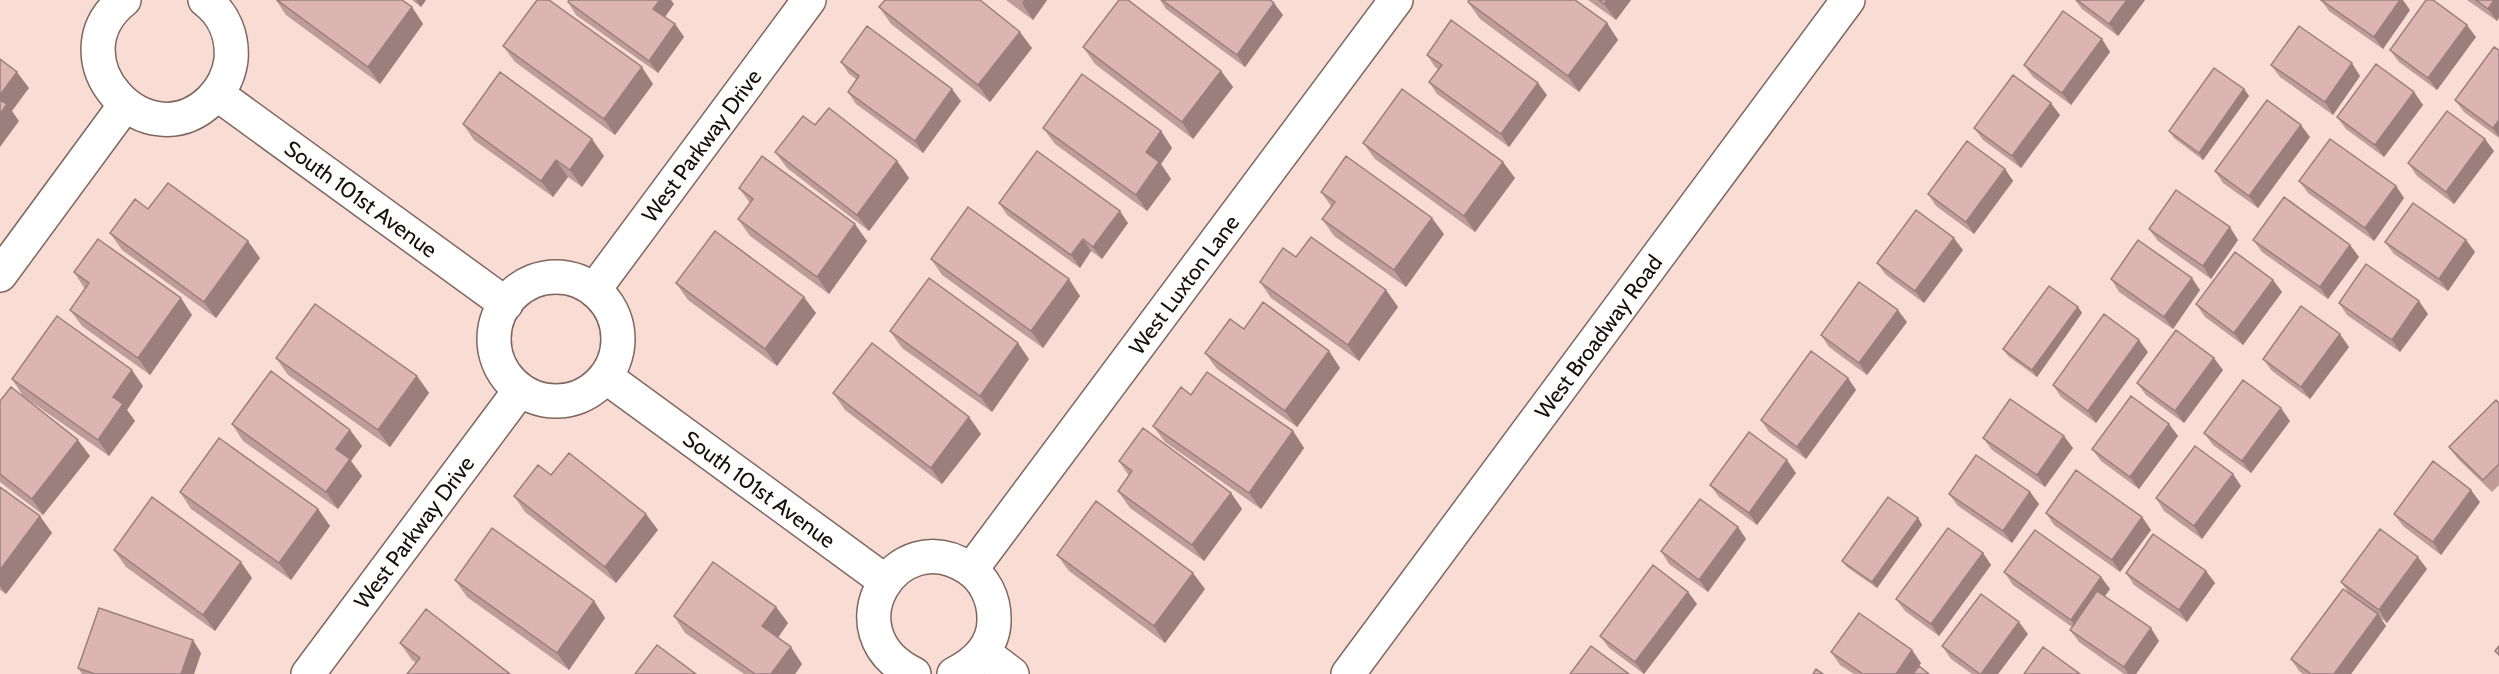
<svg xmlns="http://www.w3.org/2000/svg" width="2499" height="674" font-family="Cabin,sans-serif">
<style>
.lines{fill:none;stroke-linecap:round;stroke-linejoin:round}
.minor-casing{stroke:#7f675f;stroke-width:36}
.secondary-casing{stroke:#7f675f;stroke-width:36}
.minor{stroke:#fff;stroke-width:33}
.secondary{stroke:#fff;stroke-width:33}
.wall{fill:#bd9c9a}
.shaded-wall{fill:#9a7f7d}
.building{fill:#dcb5b3;stroke:#9a7f7d;stroke-width:1.5}
.labels{text-anchor:middle;dominant-baseline:central;stroke-width:4.5;stroke-linejoin:round;paint-order:stroke}
.street-label{font-size:22px;fill:#170e0b;stroke:#feede7}
</style>
<rect width="100%" height="100%" fill="#f9ddd4"/>
<g class="lines">
<!-- minor casing -->
<g class="minor-casing">
<g id="minor">
<path d="M124,0C52,57 146,163 211,100C222,89 229,75 231,60C233,36 224,14 205,0"/>
<path id="s1" d="M217,94L506,304"/>
<path d="M0,275L125,105"/>
<circle cx="556" cy="339" r="62"/>
<path id="s2" d="M594,290L809,0"/>
<path id="s3" d="M606,377L885,581"/>
<path id="s4" d="M971,570L1396,0"/>
<path d="M983,652L1012,674"/>
<path id="s5" d="M308,674L520,390"/>
<path d="M914,674C828,632 896,521 968,568C985,579 994,599 994,618C995,645 976,663 954,674"/>
</g>
</g>
<!-- secondary casing -->
<g class="secondary-casing">
<g id="secondary">
<path id="s6" d="M1348,674L1848,0"/>
</g>
</g>
<!-- minor -->
<use href="#minor" class="minor"/>
<!-- secondary -->
<use href="#secondary" class="secondary"/>
</g>
<!-- wall -->
<path class="wall" d="M276,0H402L412,7L423,24L380,84L286,15Z
M412,0H426L421,7Z
M1006,0H1047L1033,20Z
M1160,0H1270L1283,15L1245,67L1166,9Z
M1588,0H1631L1616,20Z
M2075,0H2145L2118,36L2082,9Z
M2321,0L2410,10L2383,49L2329,11Z
M2467,0H2499L2497,21Z
M568,2L674,4L665,17L675,24L684,37L658,73L576,15Z
M1468,2L1607,23L1618,40L1579,92L1480,19Z
M879,7L1032,48L990,102L891,24Z
M2476,37L2437,90L2399,62L2390,50Z
M2102,39L2110,52L2071,105L2033,77L2024,65Z
M503,46L653,84L615,135L515,62Z
M1083,47L1221,71L1233,87L1193,139L1095,64Z
M2499,50V138L2464,112L2455,100Z
M1427,55L1547,95L1509,147L1437,94L1429,82L1438,69L1435,67Z
M841,62L961,101L923,153L856,104L848,92L856,79L849,74Z
M2271,65L2360,76L2333,115L2280,77Z
M2244,89L2249,96L2203,160L2174,138L2169,131Z
M2414,92L2423,105L2384,157L2346,129L2337,117Z
M2060,115L2021,168L1983,140L1974,128Z
M463,124L604,156L582,187L568,177L553,197L474,140Z
M815,125L897,161L909,178L869,231L787,168L775,152Z
M1043,128L1161,131L1172,148L1161,164L1171,179L1147,211L1055,144Z
M2310,137L2258,208L2223,183L2215,171Z
M1363,143L1515,178L1475,232L1375,159Z
M2494,151L2454,204L2417,176L2408,163Z
M2005,169L2013,181L1974,234L1936,206L1928,194Z
M2299,181L2396,186L2404,198L2374,241L2308,193Z
M739,188L867,241L829,294L750,236L738,219L750,203Z
M1321,192L1444,234L1406,287L1334,236L1322,219L1331,206Z
M999,203L1128,223L1102,259L1091,251L1080,268L1007,215Z
M148,209L260,258L216,318L122,250L110,233Z
M2149,229L2238,240L2211,279L2158,241Z
M2253,240L2350,245L2359,257L2328,299L2262,252Z
M2466,240L2475,252L2448,291L2394,254L2385,242Z
M1963,250L1924,303L1886,275L1877,263Z
M1296,257L1386,290L1398,307L1359,361L1271,298L1260,282Z
M931,259L1080,296L1043,348L942,275Z
M74,272L192,315L150,375L82,326L70,310L85,289Z
M2111,279L2200,290L2173,329L2119,292Z
M2273,280L2282,292L2243,345L2205,317L2196,304Z
M676,283L816,313L777,366L688,300Z
M2339,303L2428,314L2400,352L2347,315Z
M2078,307L2082,313L2037,377L2008,356L2003,349Z
M1907,322L1867,375L1829,347L1821,335Z
M1244,329L1329,351L1340,368L1297,427L1217,369L1205,353Z
M890,331L1029,359L992,412L902,348Z
M2349,347L2310,399L2272,371L2263,359Z
M2148,352L2096,423L2061,397L2053,385Z
M276,358L417,376L429,393L390,447L288,375Z
M2223,370L2184,423L2146,395L2137,383Z
M1848,378L1856,390L1806,459L1769,432L1761,420Z
M12,379L143,386L127,410L135,421L109,456L23,396Z
M833,393L969,417L981,434L942,484L845,410Z
M1191,395L1293,431L1304,448L1261,509L1165,442L1153,426Z
M0,401L90,456L43,515L0,482Z
M2499,403V485L2492,492L2458,459L2449,447Z
M2290,421L2251,473L2213,445L2204,433Z
M232,424L350,430L362,446L351,461L362,476L338,509L243,441Z
M2169,424L2178,436L2139,489L2101,461L2092,449Z
M1983,438L2073,448L2045,487L1992,450Z
M1119,461L1231,493L1242,509L1204,561L1130,508L1118,491L1129,476Z
M1796,473L1757,525L1719,497L1710,485Z
M551,475L658,530L616,583L525,512L514,496Z
M2241,486L2202,539L2164,511L2156,498Z
M0,487L52,533L6,594L0,590Z
M180,492L318,509L330,526L291,580L191,509Z
M2030,492L2039,504L2012,543L1958,506L1949,494Z
M2480,502L2441,555L2403,526L2394,514Z
M2046,513L2142,517L2151,530L2120,572L2054,525Z
M1918,518L1922,525L1877,588L1847,567L1842,561Z
M1738,527L1746,539L1708,592L1669,564L1661,551Z
M114,550L252,578L215,631L126,567Z
M1983,553L1991,565L1939,636L1905,611L1896,599Z
M1057,555L1205,589L1165,643L1069,571Z
M2427,569L2387,623L2380,617L2386,626L2351,674H2303L2299,671L2291,659L2348,592L2341,582Z
M2206,571L2215,583L2187,622L2134,585L2126,573Z
M2004,572L2101,577L2110,589L2105,596L2159,641L2136,674H2124L2079,642L2070,630L2072,627L2013,585Z
M455,580L594,601L605,618L569,670L467,597Z
M1688,592L1697,604L1644,674L1609,648L1600,636Z
M776,607L788,623L778,638L802,664L795,674H744L685,633L674,616Z
M2028,634L1998,674H1972L1951,659L1942,646Z
M400,643L510,674L416,663L412,660Z
M1831,652L1921,663L1913,674H1854L1840,665Z
M201,653L194,674H82L78,668Z"/>
<!-- shaded-wall -->
<path class="shaded-wall" d="M416,0H426L421,7Z
M660,0H671L674,4L662,21L653,9Z
M1024,0H1047L1033,20L1022,3Z
M1607,0H1631L1616,20L1604,4Z
M2127,0H2145L2118,36L2109,24Z
M2400,0H2403L2410,10L2383,49L2374,37Z
M2494,0H2499V18L2497,21L2488,9Z
M1274,3L1283,15L1245,67L1237,55Z
M412,7L423,24L380,84L368,67Z
M1607,23L1618,40L1579,92L1568,76Z
M675,24L684,37L658,73L649,61Z
M2467,25L2476,37L2437,90L2428,78Z
M1020,32L1032,48L990,102L978,85Z
M2102,39L2110,52L2071,105L2062,93Z
M2352,63L2360,76L2333,115L2325,102Z
M642,67L653,84L615,135L604,119Z
M1221,71L1233,87L1193,139L1182,122Z
M17,72L29,88L12,111L19,121L0,147V95Z
M1538,83L1547,95L1509,147L1501,134Z
M952,89L961,101L923,153L915,141Z
M2244,89L2249,96L2203,160L2199,153Z
M2414,92L2423,105L2384,157L2375,145Z
M2051,103L2060,115L2021,168L2012,156Z
M2499,120V137L2493,128Z
M2301,125L2310,137L2258,208L2249,196Z
M1161,131L1172,148L1161,164L1171,179L1147,211L1136,195L1146,152Z
M592,139L604,156L582,187L570,170Z
M2485,139L2494,151L2454,204L2446,192Z
M556,160L568,177L553,197L541,181Z
M897,161L909,178L869,231L857,215Z
M1503,162L1515,178L1475,232L1464,216Z
M2005,169L2013,181L1974,234L1966,222Z
M2396,186L2404,198L2374,241L2365,228Z
M1120,211L1128,223L1102,259L1093,247Z
M1432,218L1444,234L1406,287L1394,270Z
M855,224L867,241L829,294L817,277Z
M2230,227L2238,240L2211,279L2203,266Z
M1954,238L1963,250L1924,303L1915,291Z
M1083,239L1091,251L1080,268L1071,255Z
M2466,240L2475,252L2448,291L2439,279Z
M248,241L260,258L216,318L204,302Z
M2350,245L2359,257L2328,299L2320,287Z
M2192,278L2200,290L2173,329L2164,317Z
M1069,279L1080,296L1043,348L1031,331Z
M2273,280L2282,292L2243,345L2234,333Z
M1386,290L1398,307L1359,361L1348,345Z
M804,297L816,313L777,366L765,349Z
M181,298L192,315L150,375L138,358Z
M2419,301L2428,314L2400,352L2392,340Z
M2078,307L2082,313L2037,377L2032,370Z
M1898,310L1907,322L1867,375L1859,363Z
M2340,334L2349,347L2310,399L2301,387Z
M2139,340L2148,352L2096,423L2088,411Z
M1018,343L1029,359L992,412L980,396Z
M1329,351L1340,368L1297,427L1285,411Z
M2214,358L2223,370L2184,423L2175,411Z
M132,370L143,386L127,410L135,421L109,456L98,440L113,397Z
M417,376L429,393L390,447L378,430Z
M1848,378L1856,390L1806,459L1797,447Z
M2281,408L2290,421L2251,473L2242,461Z
M969,417L981,434L942,484L931,468Z
M2169,424L2178,436L2139,489L2130,477Z
M350,430L362,446L351,461L362,476L338,509L326,492L336,449Z
M1293,431L1304,448L1261,509L1249,493Z
M2064,436L2073,448L2045,487L2037,475Z
M78,440L90,456L43,515L32,499Z
M1787,460L1796,473L1757,525L1749,513Z
M2233,474L2241,486L2202,539L2194,526Z
M2471,490L2480,502L2441,555L2433,542Z
M2030,492L2039,504L2012,543L2003,531Z
M1231,493L1242,509L1204,561L1192,545Z
M318,509L330,526L291,580L279,563Z
M646,514L658,530L616,583L605,567Z
M40,516L52,533L6,594L0,586V570Z
M2142,517L2151,530L2120,572L2112,560Z
M1918,518L1922,525L1877,588L1872,582Z
M1738,527L1746,539L1708,592L1699,580Z
M1983,553L1991,565L1939,636L1931,624Z
M2418,557L2427,569L2387,623L2379,610Z
M241,562L252,578L215,631L203,615Z
M2206,571L2215,583L2187,622L2179,610Z
M1193,573L1205,589L1165,643L1154,626Z
M2101,577L2110,589L2079,632L2071,620Z
M1688,592L1697,604L1644,674L1635,662Z
M594,601L605,618L569,670L557,653Z
M776,607L788,623L774,643L762,626Z
M2378,614L2386,626L2351,674H2334Z
M2019,622L2028,634L1998,674H1981Z
M2151,628L2159,641L2136,674H2128L2124,667Z
M193,640L201,653L194,674H181Z
M791,647L802,664L795,674H771Z
M1912,650L1921,663L1913,674H1896Z"/>
<!-- building -->
<path class="building" d="M277,0H402L412,7L368,67Z
M537,0H549L642,67L604,119L503,46Z
M569,0H660L653,9L675,24L649,61L568,2Z
M885,0H980L1020,32L978,85L879,7Z
M1119,0H1128L1221,71L1182,122L1083,47Z
M1162,0H1270L1274,3L1237,55Z
M1469,0H1575L1607,23L1568,76L1468,2Z
M1599,0H1607L1604,4Z
M2077,0H2127L2109,24Z
M2321,0H2400L2374,37Z
M2426,0H2433L2467,25L2428,78L2390,50Z
M2476,0H2494L2488,9Z
M2063,11L2102,39L2062,93L2024,65Z
M1451,20L1538,83L1501,134L1429,82L1442,65L1427,55Z
M867,26L952,89L915,141L848,92L859,76L841,62Z
M2299,26L2352,63L2325,102L2271,65Z
M2494,47L2499,50V120L2493,128L2455,100Z
M0,59L17,72L0,95Z
M2376,64L2414,92L2375,145L2337,117Z
M2214,68L2244,89L2199,153L2169,131Z
M500,72L592,139L570,170L556,160L541,181L463,124Z
M1082,74L1161,131L1146,152L1159,162L1136,195L1043,128Z
M2013,75L2051,103L2012,156L1974,128Z
M1402,89L1503,162L1464,216L1363,143Z
M0,100L7,104L0,114Z
M2267,100L2301,125L2249,196L2215,171Z
M829,108L897,161L857,215L775,152L803,116L815,125Z
M2447,111L2485,139L2446,192L2408,163Z
M2330,139L2396,186L2365,228L2299,181Z
M1967,141L2005,169L1966,222L1928,194Z
M1037,151L1120,211L1093,247L1083,239L1071,255L999,203Z
M762,156L855,224L817,277L738,219L753,199L739,188Z
M1346,156L1432,218L1394,270L1322,219L1335,202L1321,192Z
M168,183L248,241L204,302L110,233L135,199L148,209Z
M2176,190L2230,227L2203,266L2149,229Z
M2284,197L2350,245L2320,287L2253,240Z
M2413,203L2466,240L2439,279L2385,242Z
M968,207L1069,279L1031,331L931,259Z
M1916,210L1954,238L1915,291L1877,263Z
M715,231L804,297L765,349L676,283Z
M1311,237L1386,290L1348,345L1260,282L1283,248L1296,257Z
M98,239L181,298L138,358L70,310L89,283L74,272Z
M2138,240L2192,278L2164,317L2111,279Z
M2235,252L2273,280L2234,333L2196,304Z
M2366,264L2419,301L2392,340L2339,303Z
M929,278L1018,343L980,396L890,331Z
M1859,282L1898,310L1859,363L1821,335Z
M2049,286L2078,307L2032,370L2003,349Z
M1263,302L1329,351L1285,411L1205,353L1230,319L1244,329Z
M315,304L417,376L378,430L276,358Z
M2301,306L2340,334L2301,387L2263,359Z
M2104,314L2139,340L2088,411L2053,385Z
M57,316L132,370L113,397L123,404L98,440L12,379Z
M2176,330L2214,358L2175,411L2137,383Z
M872,343L969,417L931,468L833,393Z
M1811,351L1848,378L1797,447L1761,420Z
M271,371L350,430L336,449L350,459L326,492L232,424Z
M1207,372L1293,431L1249,493L1153,426L1181,387L1191,395Z
M2243,380L2281,408L2242,461L2204,433Z
M11,387L78,440L32,499L0,474V401Z
M2131,396L2169,424L2130,477L2092,449Z
M2010,399L2064,436L2037,475L1983,438Z
M2496,400L2499,403V464L2483,480L2449,447Z
M1143,428L1231,493L1192,545L1118,491L1132,471L1119,461Z
M1749,432L1787,460L1749,513L1710,485Z
M219,438L318,509L279,563L180,492Z
M2195,446L2233,474L2194,526L2156,498Z
M569,453L646,514L605,567L514,496L538,465L551,475Z
M1976,455L2030,492L2003,531L1949,494Z
M2433,461L2471,490L2433,542L2394,514Z
M2076,470L2142,517L2112,560L2046,513Z
M0,487L40,516L0,570Z
M152,497L241,562L203,615L114,550Z
M1888,497L1918,518L1872,582L1842,561Z
M1700,499L1738,527L1699,580L1661,551Z
M1096,501L1193,573L1154,626L1057,555Z
M492,528L594,601L557,653L455,580Z
M1948,528L1983,553L1931,624L1896,599Z
M2380,529L2418,557L2379,610L2341,582Z
M2035,530L2101,577L2071,620L2004,572Z
M2153,534L2206,571L2179,610L2126,573Z
M713,562L776,607L762,626L791,647L771,674H755L674,616Z
M1653,565L1688,592L1635,662L1600,636Z
M2343,589L2378,614L2334,674H2311L2291,659Z
M2097,591L2151,628L2124,667L2070,630Z
M1981,594L2019,622L1981,674H1980L1942,646Z
M99,608L193,640L181,674H95L78,668Z
M426,609L510,674H407L420,658L400,643Z
M1859,613L1912,650L1896,674H1863L1831,652Z
M657,645L696,674H635Z
M1591,646L1629,674H1570Z
M2499,646V655L2495,651Z
M2043,647L2080,674H2024Z
M1919,666L1929,674H1913Z
M1816,669L1823,674H1813Z"/>
<g class="labels">
<!-- street labels -->
<g class="street-label">
<text stroke="none"><textPath href="#s2" startOffset="180">West Parkway Drive</textPath></text>
<text stroke="none"><textPath href="#s1" startOffset="178">South 101st Avenue</textPath></text>
<text stroke="none"><textPath href="#s4" startOffset="356">West Luxton Lane</textPath></text>
<text stroke="none"><textPath href="#s6" startOffset="420">West Broadway Road</textPath></text>
<text stroke="none"><textPath href="#s3" startOffset="190">South 101st Avenue</textPath></text>
<text stroke="none"><textPath href="#s5" startOffset="177">West Parkway Drive</textPath></text>
</g>
</g>
</svg>
